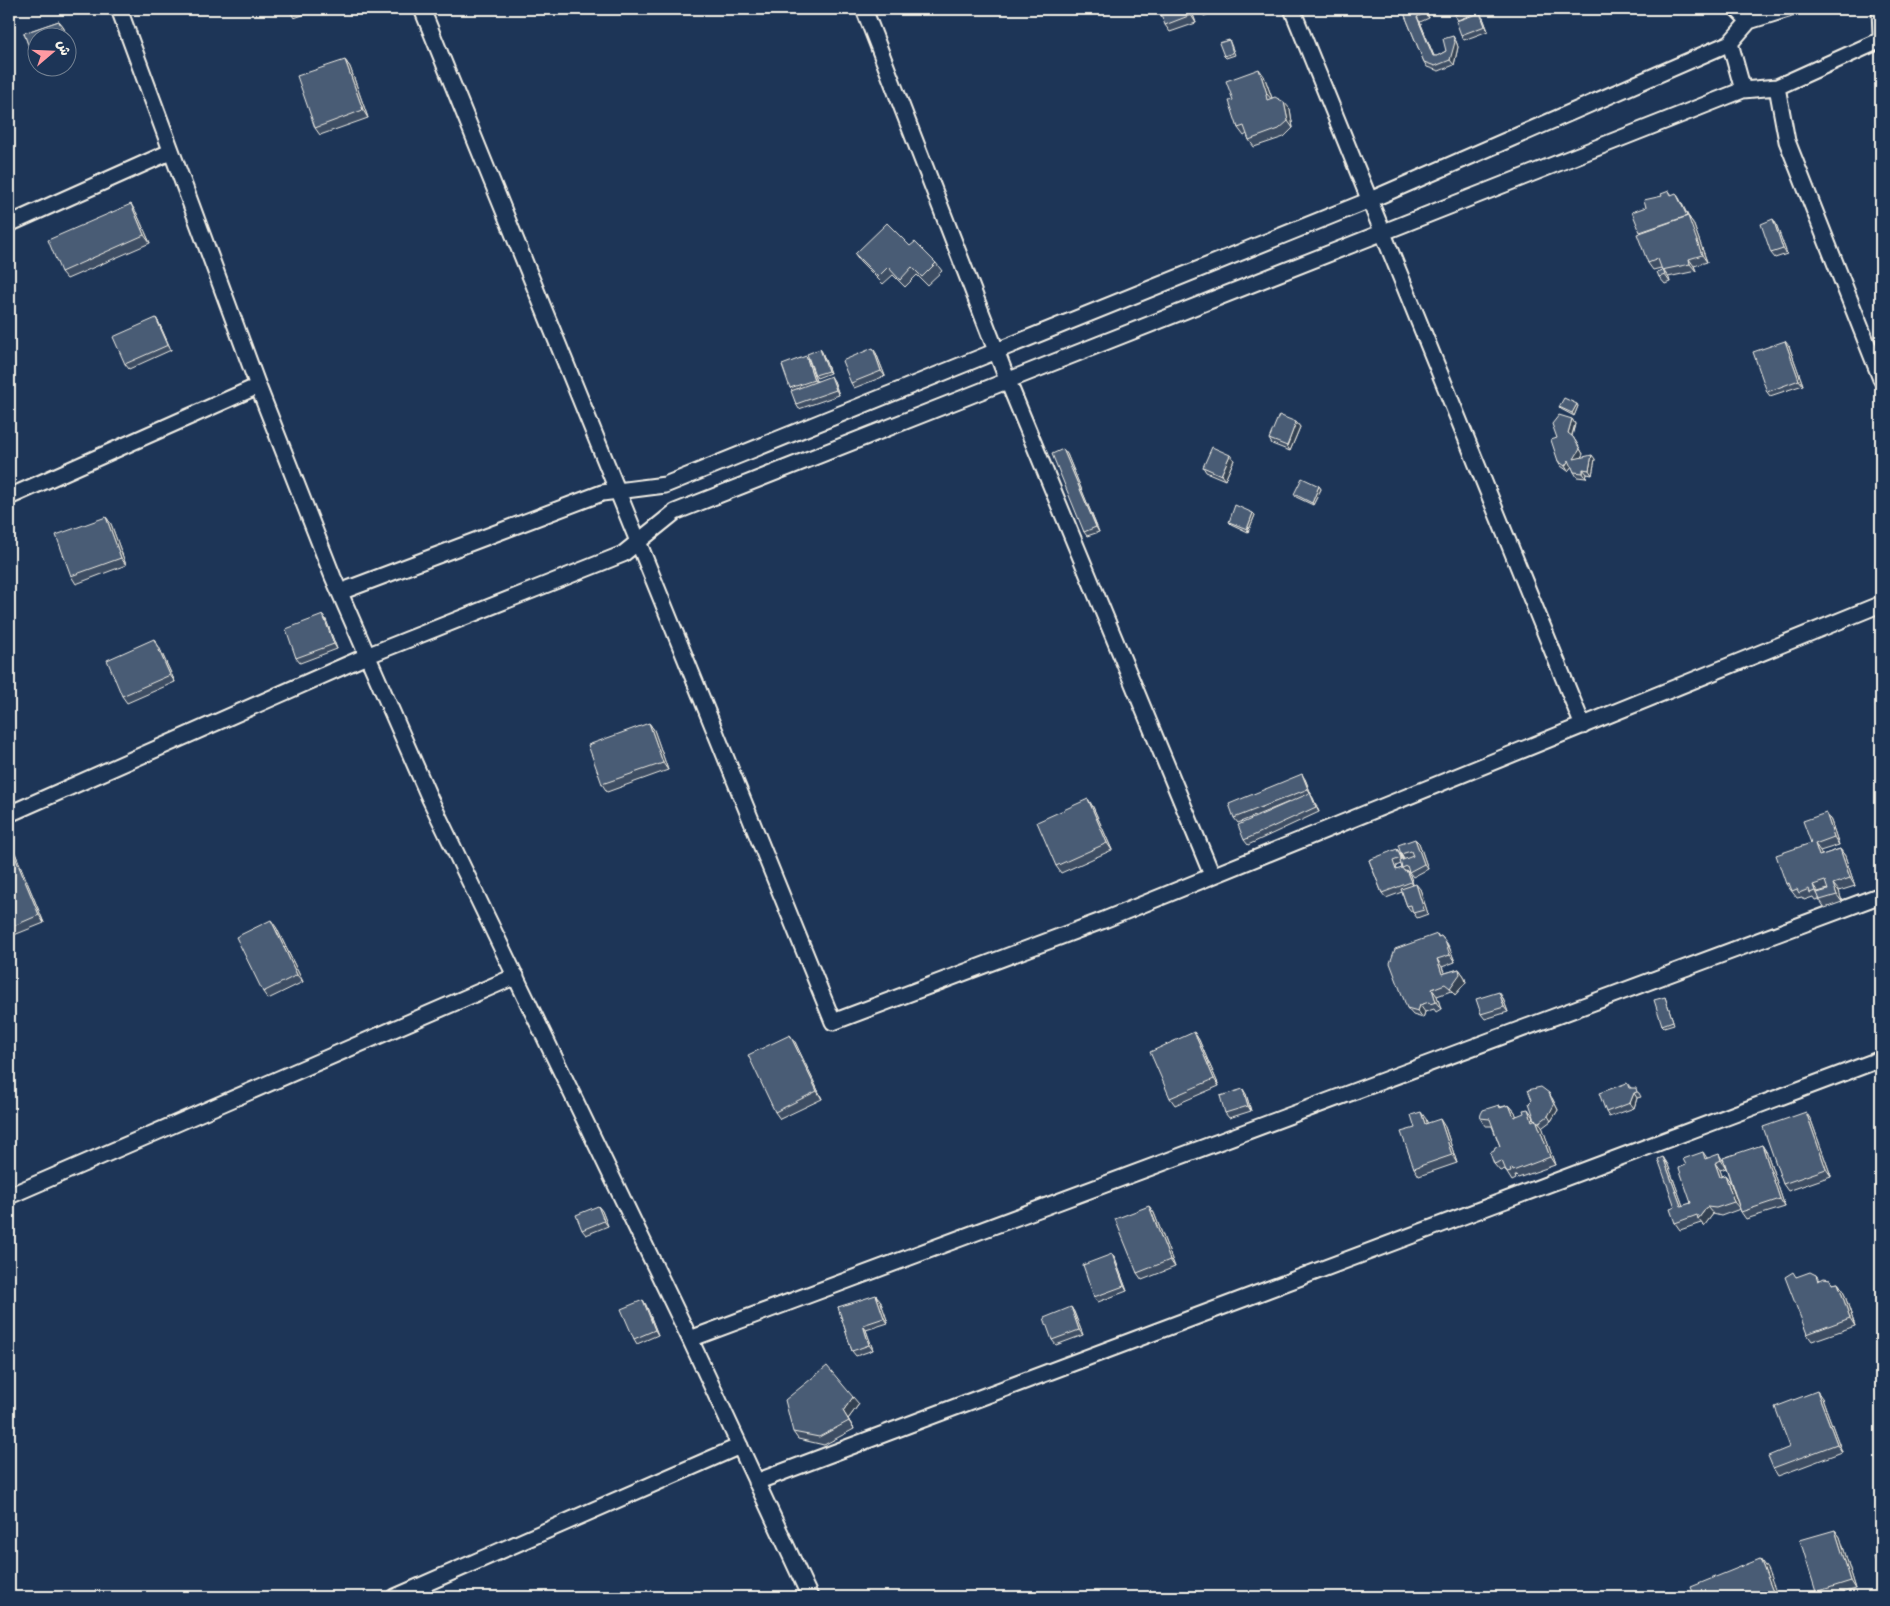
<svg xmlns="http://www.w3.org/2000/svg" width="1890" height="1606" font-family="Kalam,'Playpen Sans Arabic',sans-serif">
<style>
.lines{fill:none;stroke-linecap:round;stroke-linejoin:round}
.minor-casing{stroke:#f4f1e8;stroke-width:19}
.minor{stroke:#1d3557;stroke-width:15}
.wall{fill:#3e4e64;stroke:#f4f1e8;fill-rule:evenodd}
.shaded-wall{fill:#324051;stroke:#f4f1e8}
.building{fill:#485b74;stroke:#f4f1e8}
</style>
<rect width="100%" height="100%" fill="#1d3557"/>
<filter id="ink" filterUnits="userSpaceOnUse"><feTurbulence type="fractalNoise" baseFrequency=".02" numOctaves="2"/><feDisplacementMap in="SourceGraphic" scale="10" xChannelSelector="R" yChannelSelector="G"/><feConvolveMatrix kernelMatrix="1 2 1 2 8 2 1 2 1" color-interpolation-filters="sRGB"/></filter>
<g filter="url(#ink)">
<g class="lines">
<!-- minor casing -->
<g class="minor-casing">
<path id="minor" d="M119,9L258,386L333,577L430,799L690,1339L810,1597
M422,9L833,1022L1104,920L1881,604
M864,9L1007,379L1212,875
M1292,9L1583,726
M1737,9L1749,21
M1880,9L1881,35
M1777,87L1787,141L1881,379
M1743,90L1730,43L1749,21L1788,9
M9,224L170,152
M9,497L258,386
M340,592L602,493L665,485L1370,200L1730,43
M9,814L369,655L623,554L675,512L1743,90L1777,87L1881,40
M9,1196L516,976
M690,1339L1881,895
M756,1482L1881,1059
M395,1597L740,1446"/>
</g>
<!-- minor -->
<use href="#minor" class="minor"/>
</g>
<!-- wall -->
<path class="wall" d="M289,9H317L318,10L294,18L291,13Z
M1191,9L1196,23L1170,32L1165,25Z
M1200,9H1216L1217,11L1204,16Z
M1452,9H1479L1480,11L1458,20L1454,15Z
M1426,10L1429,18L1420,22L1434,56H1437L1446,51L1456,41L1458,47L1454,65L1439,71L1427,67L1424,62L1404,13Z
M1483,18L1488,31L1464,40L1461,35Z
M59,21L63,26L67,38H38V57L35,58L31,53L24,33Z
M1229,40L1230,42L1235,55L1226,58L1224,56Z
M345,60L350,67L368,118L320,135L315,128Z
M1264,76L1272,98L1290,109L1293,128L1284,137L1254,147L1249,140L1247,134L1244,136L1238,128L1233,100Z
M1669,191L1672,195L1679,198L1688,216L1693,223L1707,262L1694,266L1696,271L1668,277L1670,282L1665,284L1659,277L1662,271L1661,268L1653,270L1648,263L1646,207Z
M136,212L150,243L67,279L61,272Z
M1773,219L1776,224L1787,254L1775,258L1771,253Z
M910,246L936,263L942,271L927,285L917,275L905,287L893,275L883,284L860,261L855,254Z
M156,318L159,323L171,350L129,369L125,364Z
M1789,346L1803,385L1770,396L1767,392Z
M820,349L822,352L830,373L817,378L815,375Z
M876,353L885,376L854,388L851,383Z
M806,356L809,361L816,381H834L839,395L799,409L796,404L792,390L790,388Z
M1578,406L1574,416L1561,409L1559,407Z
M1572,419L1575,424L1572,436L1576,442L1583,454L1581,457L1595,459L1592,475L1587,474L1586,478L1577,477L1574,472L1572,466L1568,471L1561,466L1558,461L1557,438Z
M1296,422L1300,427L1290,451L1272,444L1269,439Z
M1063,449L1067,454L1099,532L1087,536L1084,532Z
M1234,460L1225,480L1206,472L1203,467Z
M1319,486L1321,489L1313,505L1296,497L1294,494Z
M1255,515L1248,532L1231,524L1229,522Z
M106,517L111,524L126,565L76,584L71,576Z
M323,615L326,620L337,649L300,663L296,658Z
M154,639L159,647L175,682L127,703L122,696Z
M649,723L654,730L668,770L607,792L602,784Z
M1305,779L1311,794H1310L1313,798L1319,812L1248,845L1244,840L1289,802L1238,823L1234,818Z
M1088,799L1093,807L1112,850L1061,873L1056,866Z
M1826,813L1831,821L1839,845L1820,851L1822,855L1840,849L1845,856L1855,886L1839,891L1842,902L1825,908L1819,899L1815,900L1813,897L1804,900L1802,897L1797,898L1786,884L1811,843ZM1828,889V890L1819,893L1818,892Z
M1419,843L1428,869L1413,877L1409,872H1407L1410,875L1413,885L1420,889L1428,914L1417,918L1412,911H1411L1407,906L1402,892L1386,898L1382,893L1369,860L1400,853L1403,859H1404L1401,854ZM1401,864L1402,868L1397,870L1396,866Z
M9,846L15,853L44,923L9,937Z
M276,927L303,982L268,999L263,992Z
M1437,934L1439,937L1441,936L1447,943L1450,949L1455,962L1442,967L1445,973L1459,969L1464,976L1466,982L1455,995L1451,991L1437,996L1441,1009L1436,1012L1434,1009L1425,1012L1423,1018L1413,1015L1407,1008Z
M1502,996L1508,1012L1485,1019L1481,1014Z
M1665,997L1674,1024L1664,1027L1662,1025Z
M1194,1032L1199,1040L1219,1086L1175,1105L1170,1098Z
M795,1042L822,1099L780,1119L775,1112Z
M1627,1083L1631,1088L1639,1093L1641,1097L1637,1098L1634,1108L1609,1117L1606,1112Z
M1246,1094L1251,1111L1229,1118L1225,1113Z
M1552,1098L1558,1110L1551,1121L1543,1127H1542L1555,1165L1518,1178L1516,1176H1515L1516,1179L1512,1181L1507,1173L1505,1169L1500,1171L1494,1164V1151L1500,1146L1492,1126H1485L1480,1118L1499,1105L1501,1107L1509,1105L1515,1112L1516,1116H1533L1534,1120Z
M1426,1119L1427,1123L1445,1127L1457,1163L1419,1176L1414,1168L1415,1128Z
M1811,1120L1831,1176L1788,1191L1783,1184Z
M1762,1145L1767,1153L1785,1207L1746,1219L1741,1212L1726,1168L1720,1170L1722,1176L1725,1175L1730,1182L1740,1209L1721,1216L1713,1214L1704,1226L1701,1223L1680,1230L1675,1223V1207L1663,1157L1668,1165L1683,1206L1691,1203L1686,1165L1703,1152L1707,1158L1724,1161Z
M598,1206L602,1211L608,1226L586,1235L582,1230Z
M1149,1206L1154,1213L1175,1267L1142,1280L1137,1273Z
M1112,1254L1115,1259L1127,1291L1098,1302L1094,1297Z
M1816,1275L1820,1280L1830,1279L1833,1284L1838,1283L1843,1290L1855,1326L1812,1341L1807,1334L1796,1277Z
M643,1300L646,1305L658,1335L637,1344L634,1339Z
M880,1300L888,1323L866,1330L873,1350L856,1356L852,1351L838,1307Z
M1071,1307L1074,1312L1083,1335L1056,1345L1052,1340Z
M1822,1398L1842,1452L1778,1476L1773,1468L1790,1447Z
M859,1404L848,1419L854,1429L824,1445L798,1439L793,1432Z
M1835,1530L1840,1537L1856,1589L1828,1597H1820L1816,1592Z"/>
<!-- shaded-wall -->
<path class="shaded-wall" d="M1189,9H1191L1196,23L1191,15Z
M1424,9L1426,10L1429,18L1425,13Z
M1480,13L1483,18L1488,31L1485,26Z
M1417,17L1420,22L1436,61L1433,56Z
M59,21L63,26L67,38H65Z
M1453,36L1456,41L1458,47L1454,65L1450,60Z
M345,60L350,67L368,118L363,110Z
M1259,69L1264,76L1273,101L1267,94Z
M1284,102L1290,109L1293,128L1288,121Z
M1676,193L1679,198L1690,220L1688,216L1693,223L1707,262L1702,255L1687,216Z
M131,204L136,212L150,243L144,235Z
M1773,219L1776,224L1787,254L1783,249Z
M1689,259L1694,266L1696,271L1690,264Z
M1663,270L1669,278L1670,282L1665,275Z
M156,318L159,323L171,350L168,345Z
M1785,341L1789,346L1803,385L1799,380Z
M873,348L876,353L885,376L881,371Z
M820,349L822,352L830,373L828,371Z
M806,356L809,361L817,384L814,380Z
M831,376L834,381L839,395L836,390Z
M1577,404L1578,406L1574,416L1572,413Z
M1572,419L1575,424L1571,438L1568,433Z
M1296,422L1300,427L1290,451L1287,446Z
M1573,437L1583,454L1577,464L1574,459Z
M1063,449L1067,454L1099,532L1096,527Z
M1230,455L1234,460L1225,480L1221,475Z
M1592,455L1595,459L1592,475L1589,470Z
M1569,460L1573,465L1568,471L1565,466Z
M1583,469L1587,474L1586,478L1583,473Z
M1319,486L1321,489L1313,505L1312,503Z
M1253,513L1255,515L1248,532L1247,529Z
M106,517L111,524L126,565L121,558Z
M323,615L326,620L337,649L334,644Z
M154,639L159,647L175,682L170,675Z
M649,723L654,730L668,770L663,763Z
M1302,774L1305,779L1311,794L1308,789Z
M1310,793L1313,798L1319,812L1316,807Z
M1088,799L1093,807L1112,850L1107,843Z
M1826,813L1831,821L1839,845L1834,837Z
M1415,839L1419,843L1428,869L1424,864Z
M1815,844L1820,851L1824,863L1819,856Z
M10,845L15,853L44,923L39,915Z
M1397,849L1400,853L1404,863L1401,858Z
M1840,849L1845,856L1855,886L1850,878Z
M1406,870L1410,875L1414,887L1411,882Z
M1416,884L1420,889L1428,914L1424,910Z
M1833,884L1839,891L1842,902L1837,895Z
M1813,885L1818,892L1821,898L1815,891Z
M271,920L276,927L303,982L297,975Z
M1441,936L1450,949L1455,962L1450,955Z
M1437,959L1442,967L1447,981L1442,974Z
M1459,969L1464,976L1466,982L1455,995L1450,988Z
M1432,989L1437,996L1441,1009L1436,1002Z
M1499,992L1502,996L1508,1012L1504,1007Z
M1420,1005L1425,1012L1423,1018L1418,1011Z
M1194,1032L1199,1040L1219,1086L1214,1079Z
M790,1035L795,1042L822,1099L817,1091Z
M1243,1089L1246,1094L1251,1111L1248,1106Z
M1549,1093L1552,1098L1558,1110L1551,1121L1548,1116Z
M1634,1093L1637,1098L1634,1108L1630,1103Z
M1509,1105L1515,1112L1519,1124L1514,1117Z
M1528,1109L1533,1116L1537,1128L1532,1121Z
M1421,1112L1426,1119L1430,1132L1425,1124Z
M1806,1112L1811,1120L1831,1176L1826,1169Z
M1440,1119L1445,1127L1457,1163L1452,1155Z
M1536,1119L1542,1126L1555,1165L1550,1157Z
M1762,1145L1767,1153L1785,1207L1780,1199Z
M1719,1154L1724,1162L1726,1168L1721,1160Z
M1663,1157L1668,1165L1686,1214L1681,1206Z
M1715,1163L1720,1170L1725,1184L1720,1177Z
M1725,1175L1730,1182L1740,1209L1734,1202Z
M598,1206L602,1211L608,1226L604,1221Z
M1149,1206L1154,1213L1175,1267L1170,1260Z
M1707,1207L1713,1214L1704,1226L1698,1219Z
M1112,1254L1115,1259L1127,1291L1124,1286Z
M1838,1283L1843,1290L1855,1326L1850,1318Z
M876,1295L880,1300L888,1323L884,1318Z
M643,1300L646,1305L658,1335L655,1330Z
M1071,1307L1074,1312L1083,1335L1079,1330Z
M863,1325L866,1330L873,1350L869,1345Z
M1817,1391L1822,1398L1842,1452L1837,1444Z
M853,1397L859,1404L848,1419L854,1429L843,1411Z
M1835,1530L1840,1537L1856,1589L1851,1581Z
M1760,1559L1767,1569L1778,1597H1775Z"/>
<!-- building -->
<path class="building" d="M289,9H304L291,13Z
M1159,9H1189L1191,15L1165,25Z
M1414,9H1424L1425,13L1417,17L1433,56H1437L1446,51L1443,39L1453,36L1455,42L1450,60L1435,66L1424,62L1404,13Z
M1452,9H1471L1454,15Z
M1480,13L1485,26L1461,35L1456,21Z
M59,21L65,38H38V51L31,53L24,33Z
M1229,40L1233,53L1224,56L1219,43Z
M345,60L363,110L315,128L297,76Z
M1259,69L1267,94L1266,95L1267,100L1275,97L1284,102L1288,121L1279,129L1249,140L1244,126L1238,128L1229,101L1233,100L1226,81Z
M1669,191L1671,195L1676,193L1687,216L1640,232L1632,212L1646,207L1644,200L1662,196L1661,194Z
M131,204L144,235L61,272L48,240Z
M1688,216L1702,255L1689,259L1690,264L1662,270L1658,259L1648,263L1637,234Z
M1773,219L1783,249L1771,253L1761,224Z
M887,223L910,246L915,242L936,263L922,277L912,267L900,280L888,267L878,277L855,254Z
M1663,270L1665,275L1659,277L1657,272Z
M156,318L168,345L125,364L113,337Z
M1785,341L1799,380L1767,392L1753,352Z
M873,348L881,371L851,383L842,361Z
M820,349L828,371L815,375L807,354Z
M806,356L814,380L790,388L782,365Z
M831,376L836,390L796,404L791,391Z
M1564,398L1577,404L1572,413L1559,407Z
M1279,415L1296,422L1287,446L1269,439Z
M1559,415L1572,419L1568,433L1573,437L1580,449L1574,459L1592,455L1589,470L1583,469V473L1574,472L1569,460L1565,466L1558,461L1551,440L1557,438L1552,424Z
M1212,447L1230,455L1221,475L1203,467Z
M1063,449L1096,527L1084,532L1052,454Z
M1302,478L1319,486L1312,503L1294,494Z
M1235,505L1253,513L1247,529L1229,522Z
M106,517L121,558L71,576L56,535Z
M323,615L334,644L296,658L286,629Z
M154,639L170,675L122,696L107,660Z
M649,723L663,763L602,784L588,745Z
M1302,774L1308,789L1234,818L1229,804Z
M1310,793L1316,807L1244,840L1238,825Z
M1088,799L1107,843L1056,866L1037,822Z
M1826,813L1834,837L1815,844L1819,856L1840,849L1850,878L1833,884L1837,895L1820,900L1817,893L1828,890L1825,881L1813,885L1815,891L1810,893L1809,889L1799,893L1797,889L1792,891L1789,883L1786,884L1776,855L1811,843L1803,821Z
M1415,839L1424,864L1409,872L1407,866L1402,868L1404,871L1406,870L1411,882L1382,893L1369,860L1397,849L1401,858L1393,861L1396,870L1402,868L1400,861L1413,856L1411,851L1401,854L1398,845Z
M10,845L39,915L9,928V846Z
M1416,884L1424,910L1413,913L1411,905L1407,906L1401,889Z
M271,920L297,975L263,992L236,937Z
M1437,934L1438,937L1441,936L1445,941L1450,955L1437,959L1442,974L1459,969L1460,974L1450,988L1445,984L1432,989L1436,1002L1430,1004L1429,1002L1420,1005L1418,1011L1407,1008L1390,963L1395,949Z
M1499,992L1504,1007L1481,1014L1476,999Z
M1665,997L1673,1021L1662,1025L1654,1000Z
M1194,1032L1214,1079L1170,1098L1150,1052Z
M790,1035L817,1091L775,1112L748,1055Z
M1627,1083L1629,1088H1636L1637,1092L1634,1093L1630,1103L1606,1112L1599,1093Z
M1541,1087L1549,1093L1554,1105L1548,1116L1540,1122H1538L1536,1119L1535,1120L1529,1103L1532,1100L1528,1090Z
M1243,1089L1248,1106L1225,1113L1220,1096Z
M1499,1105L1500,1108L1509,1105L1514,1117L1524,1113L1523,1110L1528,1109L1532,1121L1536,1119L1550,1157L1513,1171L1512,1168L1510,1169L1511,1172L1507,1173L1502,1161L1494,1164L1490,1153L1494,1151L1495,1147L1500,1146L1490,1119L1480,1118L1481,1114L1483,1110Z
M1421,1112L1425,1124L1440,1119L1452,1155L1414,1168L1401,1132L1415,1128L1411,1115Z
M1806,1112L1826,1169L1783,1184L1763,1127Z
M1762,1145L1780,1199L1741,1212L1723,1158Z
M1703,1152L1705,1159L1719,1154L1721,1160L1715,1163L1720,1177L1725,1175L1734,1202L1716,1208L1707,1207L1698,1219L1697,1215L1675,1223L1670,1209L1675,1207L1658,1159L1663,1157L1681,1206L1691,1203L1679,1168L1686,1165L1683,1159Z
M598,1206L604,1221L582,1230L576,1215Z
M1149,1206L1170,1260L1137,1273L1115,1219Z
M1112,1254L1124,1286L1094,1297L1083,1265Z
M1793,1272L1796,1277L1810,1272L1816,1275L1818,1281L1824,1278L1830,1279L1832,1284L1838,1283L1850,1318L1807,1334L1785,1277Z
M876,1295L884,1318L863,1325L869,1345L852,1351L838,1307Z
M643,1300L655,1330L634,1339L621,1309Z
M1071,1307L1079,1330L1052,1340L1044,1318Z
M827,1366L853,1397L843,1411L849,1421L819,1437L793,1432L785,1400Z
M1817,1391L1837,1444L1773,1468L1768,1456L1790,1447L1775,1407Z
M1835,1530L1851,1581L1816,1592L1800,1540Z
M1881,1555V1578L1874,1557Z
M1760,1559L1775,1597H1695L1691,1587Z"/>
</g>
<!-- margin -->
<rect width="1890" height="1606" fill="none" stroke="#1d3557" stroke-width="30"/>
<rect x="15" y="15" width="1860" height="1576" fill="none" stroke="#f4f1e8" stroke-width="2" filter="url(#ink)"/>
<!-- north arrow -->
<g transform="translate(52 52) rotate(71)"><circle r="24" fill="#1d3557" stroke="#738091"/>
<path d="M0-4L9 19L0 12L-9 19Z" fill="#ff9aa2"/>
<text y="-8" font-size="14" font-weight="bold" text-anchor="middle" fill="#f4f1e8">ش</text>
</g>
</svg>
